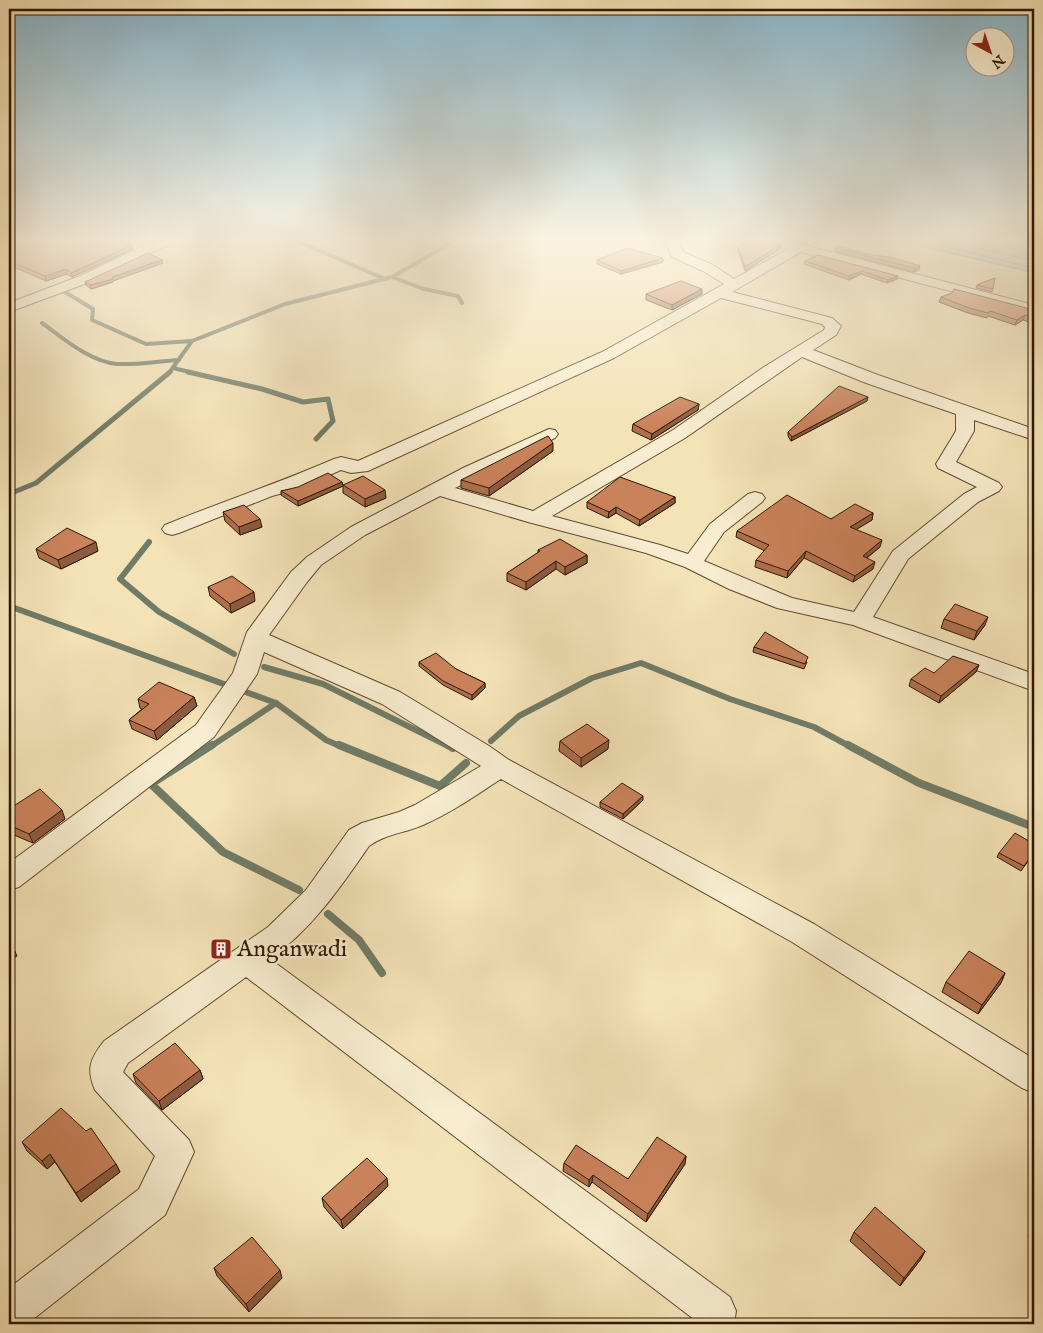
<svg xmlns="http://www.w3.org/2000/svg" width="1043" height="1333" font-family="'IM FELL English',serif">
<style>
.water{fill:#9cbfaa;stroke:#707c67}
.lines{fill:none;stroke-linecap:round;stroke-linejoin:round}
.shore{stroke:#666b56;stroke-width:1}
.stream-far3{stroke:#707c67;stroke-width:4}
.stream-far2{stroke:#707c67;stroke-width:5}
.stream-far1{stroke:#707c67;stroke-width:6}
.stream{stroke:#707c67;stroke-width:8}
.street-casing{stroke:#604a30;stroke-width:2}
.street{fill:#f8edd0;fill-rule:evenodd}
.wall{fill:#ae704e;stroke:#2f1703}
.shaded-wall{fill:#8d5b40;stroke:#2f1703}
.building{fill:#ca825b;stroke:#2f1703}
.labels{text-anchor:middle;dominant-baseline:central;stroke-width:5;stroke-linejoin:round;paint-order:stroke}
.near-poi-label{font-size:24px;fill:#2f1703;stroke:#f8edd0;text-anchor:start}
</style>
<rect width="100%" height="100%" fill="#f4e3b7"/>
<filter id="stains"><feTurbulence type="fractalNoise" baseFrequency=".004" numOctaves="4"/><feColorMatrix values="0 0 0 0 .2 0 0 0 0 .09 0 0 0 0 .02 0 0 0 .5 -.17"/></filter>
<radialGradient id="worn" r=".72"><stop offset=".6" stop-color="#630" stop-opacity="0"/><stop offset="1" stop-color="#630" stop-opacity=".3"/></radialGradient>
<!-- water -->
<path class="water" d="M897,240H1034V273Z"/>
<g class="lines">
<!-- shore -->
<path class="shore" d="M919,240L1034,268
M946,240L1034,261
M978,240L1034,253"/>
<!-- stream-far3 -->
<path class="stream-far3" d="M295,240L385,279
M392,277L424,289L458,296L462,303
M63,288L60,289L93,309L92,320L146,344L192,341
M42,323C63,338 90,362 117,364C137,365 159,361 179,360
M173,368L194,373
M169,373L192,341L285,304L392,277L456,240"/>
<!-- stream-far2 -->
<path class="stream-far2" d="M188,372L262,389L303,402L328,399L333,421L316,439
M9,494L36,483L170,372"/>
<!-- stream-far1 -->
<path class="stream-far1" d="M149,542L120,579L159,612L234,654
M9,606L276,703L326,740L342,747
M264,667L323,684L450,747
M491,741L519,716L592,678L641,663L730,699L814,727L851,747
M210,747L276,703"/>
<!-- stream -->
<path class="stream" d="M212,745L151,784L223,852L299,890
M339,745L440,786L466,763
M448,745L453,748
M848,745L919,783L1034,827
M328,914L359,940L382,973"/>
<!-- street casing -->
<g class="street-casing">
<path id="street" d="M156,240H174L172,243L90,282L9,312V303L80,276Z
M661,240H678L683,252L713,265L734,279L788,249L765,243L764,240H785L1034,305V313L801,252L732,292L832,318L841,326L836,335L813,350L878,375L1034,429V440L974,420V431L956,462L999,483L1002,487L999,491L978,502L908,559L873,617L1034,674V691L853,625L777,608L729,589L685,567L646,553L528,522L440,496L365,535L321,565L307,582L269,635L400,692L489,746L509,760L814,924L1034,1059V1093L1022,1088L792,942L501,779C476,795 451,813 423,825C405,833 385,834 369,846C339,889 313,928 270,959L730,1297L736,1311L734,1324H694L695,1320L246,977L128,1063L123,1072L189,1140L194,1152L165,1215L27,1324H9V1288L139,1189L155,1156L95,1090C86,1069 90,1059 104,1041L268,927L306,890L349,830L362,823L399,812L415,805L481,766L382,704L264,652L257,674L214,737L19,887L9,890V863L196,725L233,673L247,632L291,572L307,557L351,527L463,468L549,429L555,430L558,434L555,438L455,488L533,511L673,430L764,367L824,330L825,327L822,324L721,298L614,358L368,471L351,473L341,470L298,489L272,496L179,533L172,535L165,533L162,529L165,525C221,502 279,483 334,459L341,457L358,461L602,352L724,284L703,271L672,257L667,245ZM802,357L866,383L956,414V431L936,464L938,468L977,487L964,494L893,551L854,612L792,598L704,561L724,532L762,502L765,498L762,494L755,492L748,494L710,524L688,554L660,545L552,516L685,438Z"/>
</g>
<!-- street -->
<use href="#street" class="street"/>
</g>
<!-- wall -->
<path class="wall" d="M9,240L133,249L72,277L67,274L46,281L9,265Z
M780,245V249L745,271L738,251V247Z
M834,248L920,266L919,270L914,272L834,251Z
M162,260L163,263L113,281V282L91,289L86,285L85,282Z
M597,260L663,262L621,274L597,264Z
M805,261L898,276L897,279L887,283L861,274L849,280L804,264Z
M995,278L992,292L976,288L977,285Z
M646,294H702L672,310L646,300Z
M1034,295V303L1029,302L1030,297Z
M941,297L1034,310V324L1023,320L1015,325L988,316L987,318L968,313L939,302Z
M868,397L867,401L791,441L788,436V432Z
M699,404L698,410L651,440L632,431L633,424Z
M553,451L489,496L461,488V480Z
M342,482L343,486L298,506L281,495V491Z
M343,485L386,498L365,507L343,493Z
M675,497V503L639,526L616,513L608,518L587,508V502Z
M223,512L262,527L240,535L225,521Z
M873,513L872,520L856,529L880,547L867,558L873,569L853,582L804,558L787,578L755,567L756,560L765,551L736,537L737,531Z
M36,549L98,551L61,569L39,558Z
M538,550L587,555V563L565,575L556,569L526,590L507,581V573L538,553Z
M208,587L255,601L231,613L210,596Z
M944,619L985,625L974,640L941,628Z
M754,647L807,662L804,669L753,652Z
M419,662L456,669L485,683V688L472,700L443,685L419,666Z
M979,665L976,672L939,703L909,686L911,679Z
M194,697L197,706L157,740L132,729L129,720L142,709L140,708L138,699Z
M560,741L608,749L581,767L559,751Z
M643,800L623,819L600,807V802Z
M9,809L65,819L33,843L9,833Z
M1034,844V853L1021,871L997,857L999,853Z
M1005,973L1001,983L978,1014L942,992L946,982Z
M200,1070L203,1079L162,1110L136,1083L133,1074Z
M22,1142L116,1164L120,1172L81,1202L55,1162L47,1169L27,1151Z
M686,1156L685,1164L646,1222L592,1182L589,1187L563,1171L564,1163L628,1179Z
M388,1186L343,1229L324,1207L322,1198Z
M1034,1221V1240L1028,1236Z
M854,1232L925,1251L921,1259L900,1286L850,1241Z
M214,1268L282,1278L249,1312L217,1276Z"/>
<!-- shaded-wall -->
<path class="shaded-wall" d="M132,245L133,249L72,277L71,273Z
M780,245V249L745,271V267Z
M663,258V262L621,274V271Z
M162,260L163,263L113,281V282L91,289L90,285Z
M920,266L919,270L914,272L915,268Z
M66,269L67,274L46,281L45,276Z
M862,271L861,274L849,280V276Z
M898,276L897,279L887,283L888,280Z
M702,289V294L672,310V305Z
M1025,315L1023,320L1015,325L1017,320Z
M868,397L867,401L791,441L792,437Z
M699,404L698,410L651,440L652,434Z
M553,443V451L489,496V488Z
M342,482L343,486L298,506V501Z
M385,490L386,498L365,507V499Z
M675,497V503L639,526L640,520Z
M616,507V513L608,518L609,512Z
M873,513L872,520L849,534L850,527Z
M260,519L262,527L240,535L239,527Z
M882,540L880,547L861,562L863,556Z
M96,542L98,551L61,569L58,560Z
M806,551L804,558L787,578L788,571Z
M587,555V563L565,575V567Z
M556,561V569L526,590V582Z
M875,562L873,569L853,582L855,576Z
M254,592L255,601L231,613L230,604Z
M988,617L985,625L974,640L977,631Z
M979,665L976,672L939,703L941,696Z
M485,683V688L472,700V695Z
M194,697L197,706L157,740L154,731Z
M609,740L608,749L581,767V758Z
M643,796V800L623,819V814Z
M62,810L65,819L33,843L29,834Z
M13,947L17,956L9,961V949Z
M1005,973L1001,983L978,1014L982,1005Z
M200,1070L203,1079L162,1110L159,1101Z
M50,1154L55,1162L47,1169L42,1161Z
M686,1156L685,1164L646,1222L648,1214Z
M116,1164L120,1172L81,1202L76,1193Z
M593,1175L592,1182L589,1187V1180Z
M387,1178L388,1186L343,1229L341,1220Z
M925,1251L921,1259L900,1286L904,1278Z
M280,1270L282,1278L249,1312L246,1304Z"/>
<!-- building -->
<path class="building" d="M9,240H121L132,245L71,273L66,269L45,276L9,261Z
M750,240H764L780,245L745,267L738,247Z
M838,246L868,254L894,258L920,266L915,268L834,248Z
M627,248L663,258L621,271L597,260Z
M148,253L162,260L112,277L113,279L90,285L85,282Z
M818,255L898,276L888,280L862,271L849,276L805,261Z
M995,278L993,289L977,285Z
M681,281L702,289L672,305L646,294Z
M954,289L1034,310V318L1025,315L1017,320L990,311L988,313L969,308L941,297L952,293Z
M839,386L868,397L792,437L788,432Z
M680,397L699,404L652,434L633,424Z
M548,436L553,443L489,488L461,480Z
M328,473L342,482L298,501L281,491L298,487Z
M363,476L385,490L365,499L343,485Z
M620,477L675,497L640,520L616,507L609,512L587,502Z
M787,495L831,519L855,504L873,513L850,527L882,540L863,556L875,562L855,576L806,551L788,571L756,560L769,545L737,531Z
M244,505L260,519L239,527L223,512Z
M67,528L96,542L58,560L36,549Z
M560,539L587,555L565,567L556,561L526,582L507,573L540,551L538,550Z
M232,576L254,592L230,604L208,587Z
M955,604L988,617L977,631L944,619Z
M765,632L808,657L805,664L754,647Z
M436,653L456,669L485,683L472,695L443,681L419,662Z
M953,656L979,665L941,696L911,679L925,668L934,673Z
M159,682L194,697L154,731L129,720L149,704L138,699Z
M587,724L609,740L581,758L560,741Z
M622,783L643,796L623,814L600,802Z
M40,789L62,810L29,834L9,825V809Z
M1015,833L1034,844V852L1024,866L999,853Z
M9,940L13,947L9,949Z
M969,951L1005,973L982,1005L946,982Z
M175,1043L200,1070L159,1101L133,1074Z
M61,1108L86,1131L91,1128L116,1164L76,1193L50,1154L42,1161L22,1142Z
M657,1137L686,1156L648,1214L593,1175L589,1180L564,1163L576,1145L628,1179Z
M367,1158L387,1178L341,1220L322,1198Z
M875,1207L925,1251L904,1278L854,1232Z
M1034,1224V1234L1031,1232Z
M252,1237L280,1270L246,1304L214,1268Z"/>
<!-- sky -->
<linearGradient id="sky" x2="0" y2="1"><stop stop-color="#89b8cf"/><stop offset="0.56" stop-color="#faf2df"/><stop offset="1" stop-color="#faf2df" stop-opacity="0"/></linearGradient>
<rect width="1043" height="427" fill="url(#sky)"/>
<!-- icons -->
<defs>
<g id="building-square" transform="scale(1.125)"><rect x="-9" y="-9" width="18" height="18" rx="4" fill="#8f2418" stroke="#f8edd0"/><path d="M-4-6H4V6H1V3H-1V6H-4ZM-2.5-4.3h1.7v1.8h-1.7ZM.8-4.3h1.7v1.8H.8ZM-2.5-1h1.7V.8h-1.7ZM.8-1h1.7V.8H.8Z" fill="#fff"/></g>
</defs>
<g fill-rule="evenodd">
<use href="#building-square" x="221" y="949"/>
</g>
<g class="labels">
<!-- near-poi labels -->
<g class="near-poi-label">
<text x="237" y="949">Anganwadi</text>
</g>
</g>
<!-- margin -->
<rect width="1043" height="1333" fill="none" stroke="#f4e3b7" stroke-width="30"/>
<rect x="10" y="10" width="1023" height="1313" fill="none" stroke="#2f1703" stroke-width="2.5"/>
<rect x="15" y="15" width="1013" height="1303" fill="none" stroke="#2f1703"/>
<!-- north arrow -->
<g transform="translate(990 52) rotate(140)"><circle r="24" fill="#f8edd0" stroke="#a8977e"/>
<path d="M0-4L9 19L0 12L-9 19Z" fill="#8f2418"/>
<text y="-8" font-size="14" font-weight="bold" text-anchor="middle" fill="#2f1703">N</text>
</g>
<rect width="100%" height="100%" filter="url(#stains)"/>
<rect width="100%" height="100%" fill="url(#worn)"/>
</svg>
